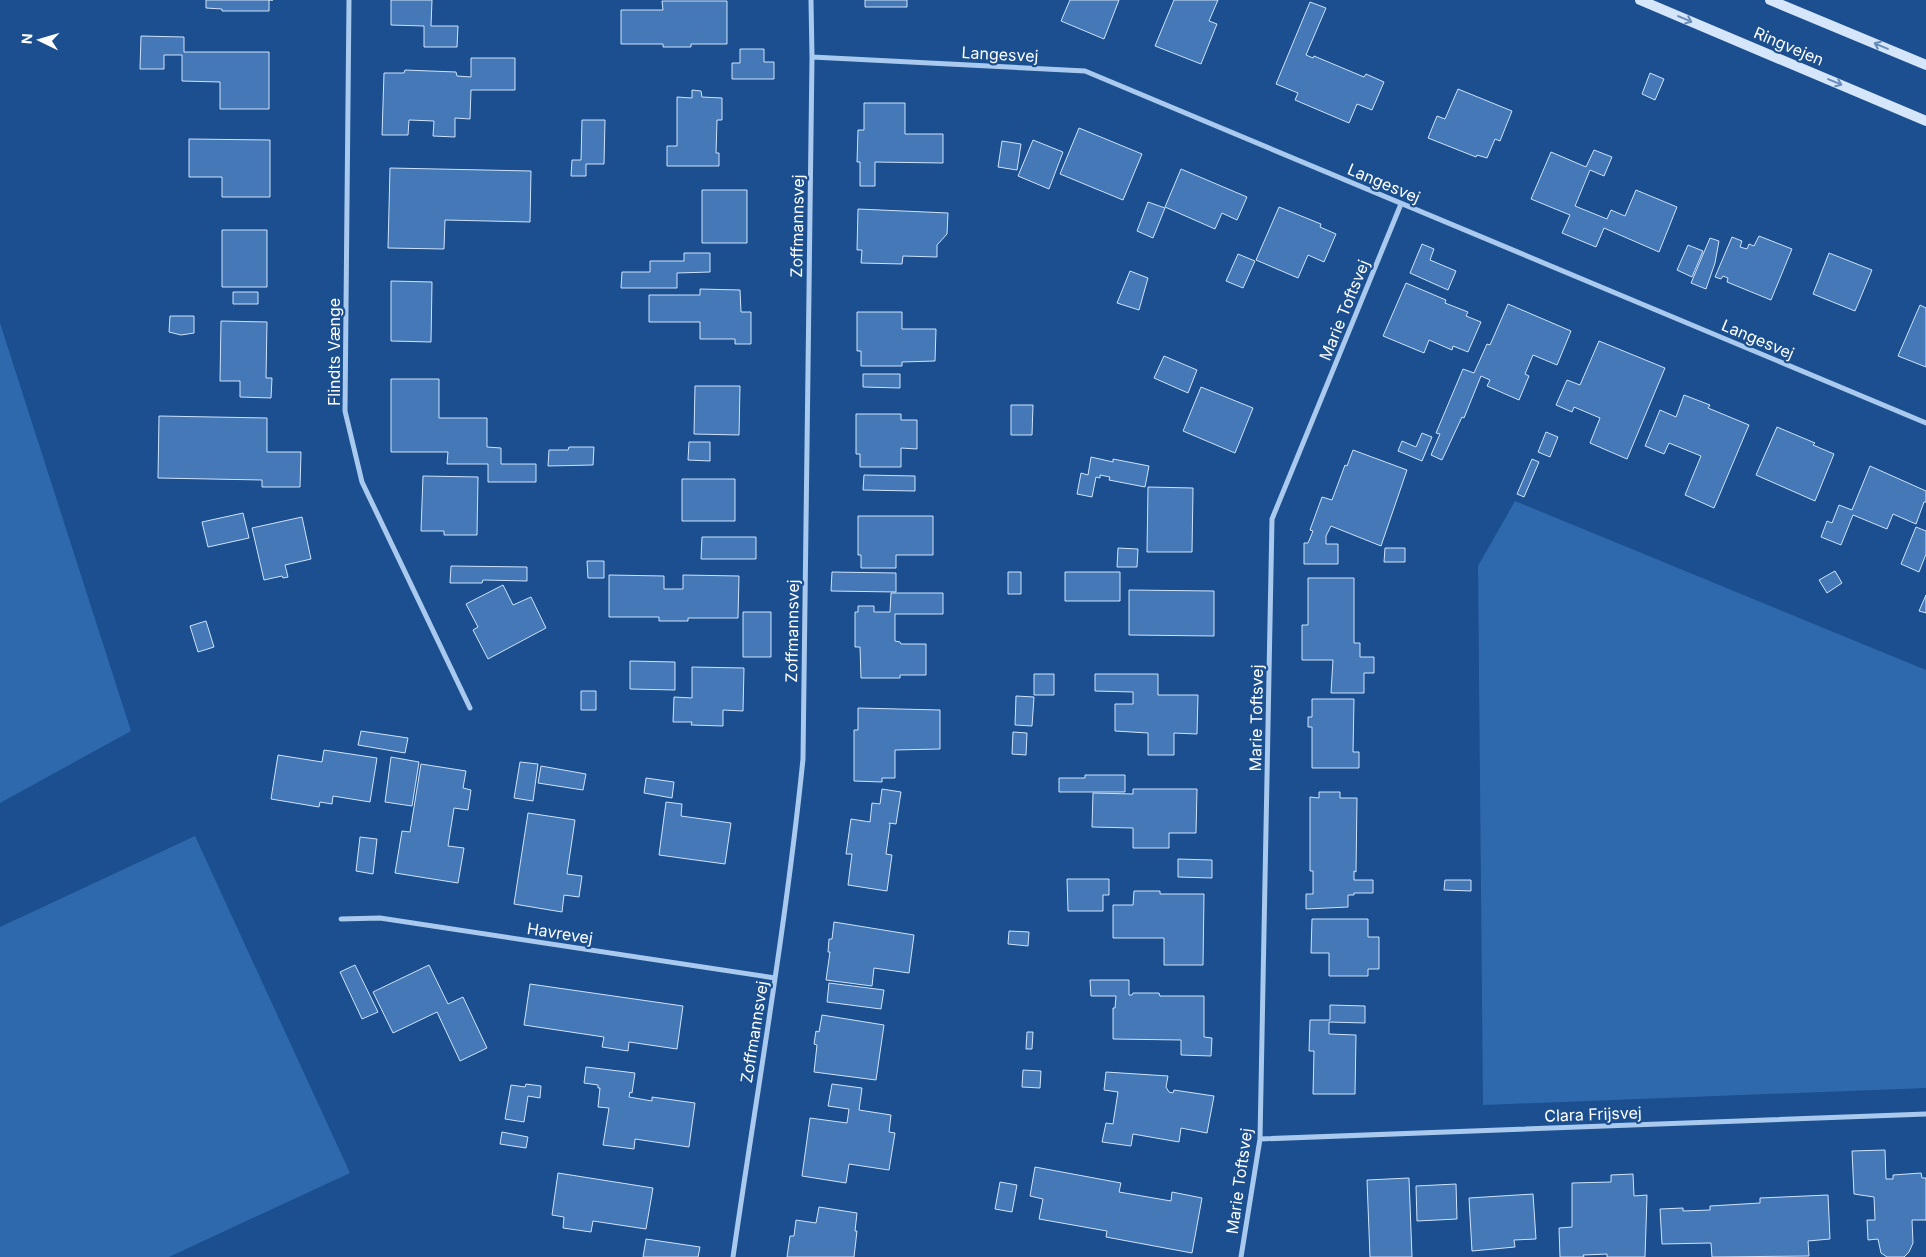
<svg xmlns="http://www.w3.org/2000/svg" width="1926" height="1257" font-family="Inter,sans-serif">
<style>
.green{fill:#2e69ad}
.building{fill:#4478b7;stroke:#cfe3fa}
.lines{fill:none;stroke-linecap:round;stroke-linejoin:round}
.street{stroke:#a9c9ee;stroke-width:5}
.secondary{stroke:#d6e6fa;stroke-width:10}
.oneway{stroke:#668bba}
.labels{text-anchor:middle;dominant-baseline:central;stroke-width:4.5;stroke-linejoin:round;paint-order:stroke}
.street-label{font-size:16px;fill:#fff;stroke:#1b4f8f}
</style>
<rect width="100%" height="100%" fill="#1b4f8f"/>
<!-- green -->
<path class="green" d="M0,323L131,731L0,803Z
M1515,501L1926,670V1088L1483,1105L1478,566Z
M195,836L350,1173L169,1257H0V927Z"/>
<!-- building -->
<path class="building" d="M206,0H273H269V11H222V9L206,8Z
M391,0H432L431,26H458L457,47H424V26L391,25Z
M865,0H907V7H865Z
M1070,0H1119L1104,39L1061,21Z
M1174,0H1218L1209,21L1217,24L1201,64L1155,46Z
M662,1H727V44H691V47H663V44H621V10H663Z
M1310,2L1326,8L1306,55L1313,58L1314,56L1364,77L1366,74L1384,82L1372,110L1357,104L1349,123L1295,100L1298,93L1276,84Z
M141,36L184,37V52H269V109H220V82L182,81V55H164V69H140Z
M740,49H764V62H774V79H732V63H740Z
M471,58H515V90H471L470,119L455,118V137L433,136L434,121L409,120L408,135H382L384,73H404L405,70L456,72L457,76L471,77Z
M1650,73L1664,79L1655,100L1642,94Z
M1458,89L1512,111L1500,141L1495,139L1487,158L1477,155L1476,157L1428,138L1437,116L1445,119Z
M692,90L701,91L702,97L722,98V120H717L716,153H719V166H667V146H677V97L692,98Z
M864,103H905V134H943V163L875,162V186H860V162H857L858,130H864Z
M582,120H605L604,164H586V176H571L572,160H581Z
M1079,128L1142,154L1123,200L1060,174Z
M189,139L270,140V197H222V177H189Z
M1033,140L1063,152L1049,189L1018,176Z
M1002,141L1021,144L1017,170L998,167Z
M1594,150L1612,157L1604,176L1590,170L1575,206L1607,219L1611,210L1625,216L1636,190L1677,207L1659,252L1604,228L1596,247L1562,233L1570,215L1531,199L1551,152L1586,167Z
M390,168L531,171L530,222L445,220L444,249L388,248Z
M1181,169L1247,197L1237,220L1222,213L1215,229L1165,207Z
M702,190H747V243H702Z
M1148,202L1165,208L1153,238L1137,231Z
M1279,207L1321,224L1320,227L1336,234L1324,262L1308,255L1298,278L1256,260Z
M858,209L948,213L947,234L937,245V257L903,256L902,264L861,263L862,250H857Z
M222,230H267V287H222Z
M1759,236L1792,249L1771,300L1727,282L1728,278L1723,276L1721,279L1715,277L1732,237L1742,241L1740,247L1747,249L1749,244L1754,246Z
M1710,238L1719,241L1715,263L1706,289L1691,283Z
M1422,244L1434,249L1430,260L1456,271L1448,290L1410,273Z
M1688,245L1703,251L1692,277L1677,270Z
M684,253H710V272L677,273V288H621L622,272H650V261H684Z
M1829,253L1872,270L1855,311L1813,294Z
M1238,254L1255,261L1243,288L1226,281Z
M1130,271L1148,278L1139,310L1117,303Z
M391,281L432,282L431,342L391,341Z
M1406,283L1446,300L1445,303L1468,312L1466,316L1481,322L1468,352L1453,346L1452,350L1429,340L1424,353L1383,336Z
M700,289L740,290L741,312H751V344H735V339H700V322H649V295H700Z
M233,292H258V304H233Z
M1508,304L1571,331L1557,365L1533,355L1525,374L1529,376L1519,400L1487,386L1490,380L1481,376L1464,418L1462,417L1442,460L1431,455L1440,434L1436,433L1463,369L1474,373L1487,344L1490,345Z
M1920,305L1926,308V367L1898,356Z
M857,312H902V329H936L935,361L902,362V366H861V351H857Z
M170,316H194V333L181,335L169,332Z
M221,321L267,322L266,378H272L271,398L240,397V381H220Z
M1599,341L1665,368L1627,459L1590,443L1600,418L1574,407L1572,412L1556,405L1567,380L1580,385Z
M1164,356L1197,370L1188,393L1154,378Z
M863,374H900V388L863,387Z
M391,379H439V418H487V447L501,448V464H536V482H488V464H447L448,452H391Z
M695,386H740L739,435L694,434Z
M1201,387L1253,408L1235,453L1183,431Z
M1684,395L1710,405L1708,408L1749,425L1714,508L1685,495L1701,456L1669,443L1664,454L1645,446L1660,410L1676,417Z
M1011,405H1033L1032,435H1011Z
M856,414H901V420H917V449L901,448V467H860V454H856Z
M159,416L267,418V452H301L300,487H262V480L158,478Z
M1777,427L1815,443L1813,445L1834,454L1815,501L1756,475Z
M1546,432L1558,437L1550,457L1538,452Z
M1422,433L1432,437L1422,461L1398,451L1402,441L1416,447Z
M689,442H710V461L688,460Z
M569,447H594L593,465L548,466L549,450H568Z
M1353,450L1407,470L1381,546L1331,526L1326,536V544H1338V564H1304V543H1308L1313,531L1310,530L1322,497L1332,500L1345,465L1347,466Z
M1091,457L1113,462V459L1149,466L1145,487L1109,480L1110,477L1100,475V478L1096,477L1092,497L1077,494L1081,473L1088,475Z
M1532,459L1539,462L1524,497L1517,494Z
M1870,466L1926,491V502H1924L1916,524L1893,514L1887,529L1853,515L1841,545L1821,537L1827,521L1832,523L1839,505L1852,510Z
M864,475L915,476V491L863,490Z
M423,476L478,477L477,535H444V531H421Z
M682,479H735V521H682Z
M1148,487L1193,488L1192,552H1147Z
M243,513L249,538L208,547L202,522Z
M858,516H933V555H896V568H861V555H858Z
M302,517L311,559L285,565L288,577L283,578L282,576L264,580L252,528Z
M1916,527L1926,531V554L1919,572L1901,564Z
M702,537H756V559H701Z
M1118,548L1138,549L1137,567H1117Z
M1385,548H1405V562H1384Z
M587,561H604V578H588Z
M451,566L527,567V581L483,580L482,583H450Z
M1835,571L1842,583L1827,593L1819,580Z
M832,572L896,573V592L831,591Z
M1008,572H1021V594H1008Z
M1065,572H1120V601H1065Z
M609,575L664,576V589H683V575L739,576L738,618H688V621H659V617H609Z
M1308,578H1354V643H1360V657H1374V673H1364V693H1331L1333,660H1302V625H1308Z
M503,585L513,605L531,597L546,628L488,659L473,630L478,627L466,604Z
M1129,590L1214,591V636L1129,635Z
M891,593H943V614H895V641L900,642L901,644H926V675H900V678H861L860,647H855V612H858V606H874V612H890Z
M1926,595V613L1919,611Z
M743,612H771V657H743Z
M206,621L214,647L198,652L190,626Z
M630,661L675,662V690L630,689Z
M692,667L744,668L743,711L723,710V726L691,725L692,722H673L674,697L692,698Z
M1034,674H1054V695H1034Z
M1095,674H1158V695H1198L1197,734L1174,733V755H1148V733L1115,731V704H1133V692L1095,691Z
M581,691H596V710H581Z
M1016,696L1034,697L1032,726L1015,725Z
M1312,699H1354L1353,752H1359V768H1312V727H1308V717H1312Z
M858,708L940,710V749L895,750V778H882V782L854,781V730H858Z
M361,731L408,738L405,753L358,745Z
M1013,732L1027,733L1026,755L1012,754Z
M324,750L377,758L370,802L333,796L332,804L320,802L319,807L271,799L278,755L322,762Z
M391,757L419,762L412,806L385,802Z
M520,762L538,764L533,801L514,798Z
M421,764L466,771L463,788L471,790L468,810L454,808L448,846L464,848L458,883L395,873L402,831L410,832Z
M541,766L586,774L583,790L538,783Z
M1085,775H1125V792H1059V778H1085Z
M646,778L674,782L672,798L644,793Z
M882,789L901,792L896,824L889,823L890,825L886,854L892,855L887,891L848,885L852,854H846L851,819L870,822L872,803L880,804Z
M1133,789H1197L1196,833H1169V848H1133V828L1092,827L1093,793L1133,794Z
M1319,792H1340V798H1357L1356,872L1354,871V880H1373V893H1354V895H1348V907L1306,909V894H1313V871H1310V797L1319,798Z
M666,802L682,804L681,816L731,823L725,864L659,855Z
M528,813L575,820L567,874L582,876L579,897L564,895L562,912L514,904Z
M360,837L377,839L373,874L356,871Z
M1178,859L1212,860V878L1178,877Z
M1067,879H1109V895H1103V911H1068Z
M1445,880H1471V891L1444,890Z
M1134,891H1160V894H1204L1203,965H1164V938H1113V905H1133Z
M1312,919H1368V937H1379V969H1368V976H1329V953H1311Z
M834,922L914,935L909,973L874,968L872,986L826,980L830,952H828L829,939H832Z
M1009,931L1029,932L1028,946L1008,944Z
M355,965L378,1012L362,1019L340,972Z
M429,965L448,1004L463,997L487,1048L460,1061L437,1012L393,1033L373,992Z
M1090,980H1129V995H1132L1133,993H1159L1160,996H1204V1037L1212,1038L1211,1056L1181,1055V1040L1113,1039V1008H1115L1116,996H1091Z
M829,983L884,990L881,1009L827,1002Z
M530,984L683,1006L677,1049L629,1042L628,1051L602,1047L604,1037L524,1025Z
M1330,1005L1365,1006V1023L1329,1022V1034L1356,1035L1355,1094H1313L1314,1051H1309L1310,1020H1330Z
M822,1015L884,1025L876,1080L814,1072L817,1045L814,1044L816,1031L819,1032Z
M1027,1032H1033L1032,1049H1026Z
M586,1067L635,1073L632,1093L630,1092L629,1097L652,1101V1097L695,1103L689,1147L635,1139L634,1149L603,1145L609,1108L598,1107L600,1088H598V1085L584,1083Z
M1023,1070L1041,1071L1040,1088L1022,1087Z
M1106,1072L1168,1076L1166,1087L1169,1092L1173,1093L1174,1090L1214,1096L1207,1133L1181,1128L1179,1142L1133,1134L1131,1146L1102,1142L1106,1123L1113,1124L1118,1092L1104,1090Z
M526,1084L541,1086L540,1098L528,1096L524,1122L505,1119L511,1085L525,1087Z
M832,1084L862,1088L859,1110L891,1115L889,1132L895,1133L889,1170L849,1164L846,1183L802,1176L810,1118L847,1123L849,1109L828,1106Z
M502,1132L528,1137L526,1148L500,1144Z
M1885,1150L1886,1179H1893V1175L1921,1173L1922,1178H1926V1220H1912L1913,1243L1909,1252L1904,1257H1887L1881,1253L1878,1239L1868,1240L1867,1220H1875L1874,1197L1854,1194L1852,1151Z
M1035,1167L1121,1183L1119,1192L1171,1201L1172,1192L1202,1198L1192,1253L1106,1237L1107,1231L1039,1219L1043,1199L1030,1196Z
M558,1173L653,1188L646,1229L593,1221L591,1232L563,1228L564,1217L552,1215Z
M1633,1174L1634,1196L1647,1195L1645,1257H1607V1254L1583,1255L1584,1257H1560L1559,1228L1572,1227V1183L1611,1182V1175Z
M1409,1178L1412,1257H1370L1367,1180Z
M1000,1182L1017,1185L1012,1212L995,1209Z
M1456,1184L1457,1219L1417,1221L1416,1186Z
M1533,1194L1536,1239L1514,1240L1515,1247L1472,1251L1469,1198Z
M1828,1195L1830,1239L1808,1241L1809,1256L1712,1257L1711,1243L1662,1244L1660,1209L1683,1208V1211L1710,1210V1206L1760,1203V1198Z
M819,1207L857,1213L855,1231H857L854,1257H787L790,1236H794L796,1220L816,1223Z
M646,1239L700,1247L698,1257H643Z"/>
<g class="lines">
<!-- street -->
<path class="street" d="M349,0L345,411L362,482L470,708
M812,57L1085,71L1926,423
M341,919L380,918L775,978
M1260,1139L1926,1114
M733,1257C757,1091 786,926 803,759L812,57L811,0
M1241,1257L1260,1139L1272,519L1401,204"/>
<!-- secondary -->
<path class="secondary" d="M1640,0L1926,121
M1770,0L1926,65"/>
</g>
<!-- one-way arrows -->
<defs><path id="oneway-shaft" d="M-6 0H5M1.5-3L5.5 0L1.5 3" fill="none" stroke-width="1.6" stroke-linecap="round" stroke-linejoin="round" transform="scale(1.25)"/></defs>
<g class="oneway">
<use href="#oneway-shaft" transform="translate(1685 19) rotate(23)"/>
<use href="#oneway-shaft" transform="translate(1881 46) rotate(-157)"/>
<use href="#oneway-shaft" transform="translate(1835 82) rotate(23)"/>
</g>
<g class="labels">
<!-- street labels -->
<g class="street-label">
<text transform="translate(1789 46) rotate(23)">Ringvejen</text>
<text transform="translate(1000 54) rotate(3)">Langesvej</text>
<text transform="translate(1384 183) rotate(23)">Langesvej</text>
<text transform="translate(797 226) rotate(-89)">Zoffmannsvej</text>
<text transform="translate(1344 310) rotate(-68)">Marie Toftsvej</text>
<text transform="translate(1758 339) rotate(23)">Langesvej</text>
<text transform="translate(334 352) rotate(-90)">Flindts Vænge</text>
<text transform="translate(792 631) rotate(-89)">Zoffmannsvej</text>
<text transform="translate(1256 718) rotate(-89)">Marie Toftsvej</text>
<text transform="translate(560 933) rotate(9)">Havrevej</text>
<text transform="translate(754 1032) rotate(-81)">Zoffmannsvej</text>
<text transform="translate(1593 1114) rotate(-2)">Clara Frijsvej</text>
<text transform="translate(1239 1181) rotate(-82)">Marie Toftsvej</text>
</g>
</g>
<!-- north arrow -->
<g transform="translate(40 40) rotate(275)" stroke="#1b4f8f" stroke-width="4" paint-order="stroke">
<path d="M0-4L9 19L0 12L-9 19Z" fill="#ffffff"/>
<text y="-8" font-size="14" font-weight="bold" text-anchor="middle" fill="#ffffff">N</text>
</g>
</svg>
